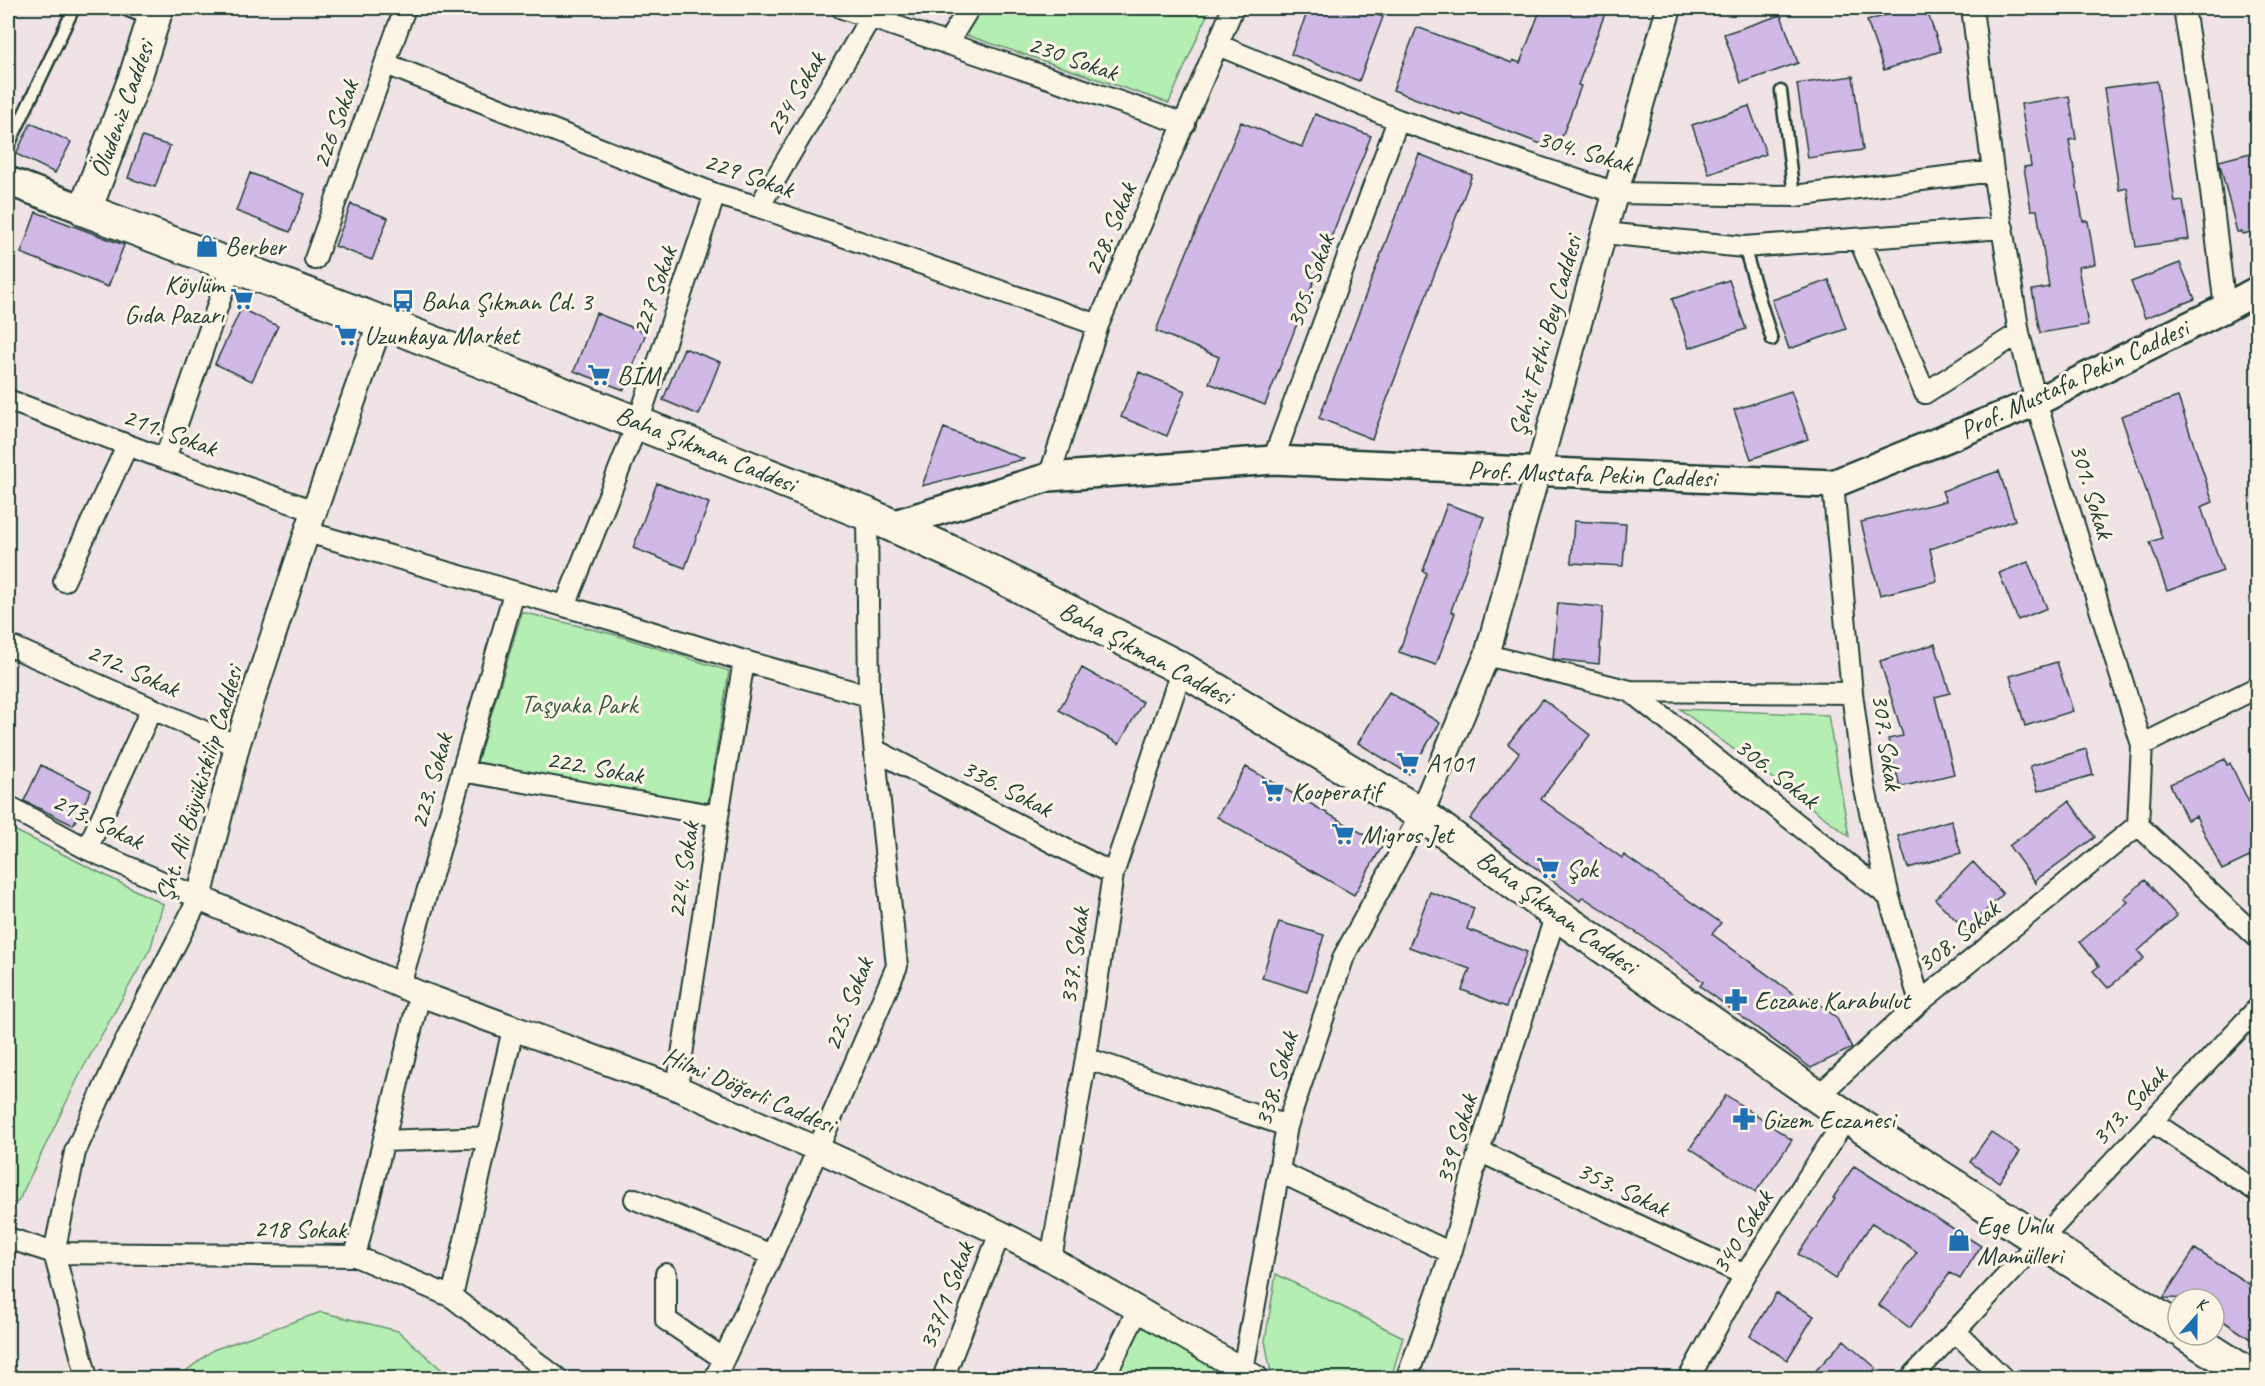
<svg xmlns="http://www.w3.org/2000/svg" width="2265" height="1386" font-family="Caveat,sans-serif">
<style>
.green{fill:#b5eeb2;stroke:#6a9673;stroke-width:1.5}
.building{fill:#d0b8e7;stroke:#1f3d34;stroke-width:1.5}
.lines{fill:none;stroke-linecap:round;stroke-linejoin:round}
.service-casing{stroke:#1f3d34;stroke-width:15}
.minor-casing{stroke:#1f3d34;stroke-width:24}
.tertiary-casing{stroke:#1f3d34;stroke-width:28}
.secondary-casing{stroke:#1f3d34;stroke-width:32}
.primary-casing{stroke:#1f3d34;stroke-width:36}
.service{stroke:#fcf5e5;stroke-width:10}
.minor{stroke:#fcf5e5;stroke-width:20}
.tertiary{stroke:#fcf5e5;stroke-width:24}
.secondary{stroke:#fcf5e5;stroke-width:27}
.primary{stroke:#fcf5e5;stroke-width:32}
.labels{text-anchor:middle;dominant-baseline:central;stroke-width:6;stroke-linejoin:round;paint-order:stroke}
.street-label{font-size:26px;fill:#1f3d34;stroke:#fcf5e5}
.poi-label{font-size:26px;fill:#1f3d34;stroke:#fcf5e5;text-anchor:start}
.park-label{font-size:26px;fill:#365847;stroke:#fcf5e5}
</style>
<rect width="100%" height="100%" fill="#efe3e6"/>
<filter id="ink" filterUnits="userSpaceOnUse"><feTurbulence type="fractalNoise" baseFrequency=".0167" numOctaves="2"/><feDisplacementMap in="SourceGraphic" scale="12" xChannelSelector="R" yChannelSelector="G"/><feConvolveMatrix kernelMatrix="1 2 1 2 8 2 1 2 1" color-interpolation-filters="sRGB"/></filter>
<g filter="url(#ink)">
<!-- green -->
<path class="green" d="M981,8H1210L1169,103L966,35Z
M522,612L616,635L729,671L707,807L477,762Z
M1680,709L1828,715L1849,836Z
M8,827L163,904L151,947L82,1070L18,1202L8,1205Z
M1276,1274L1403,1337L1391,1378H1272L1265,1341Z
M1137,1311L1237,1378H1104Z
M321,1312L398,1331L451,1378H177L213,1350Z"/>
<!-- building -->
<path class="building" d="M1309,8H1358L1383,17L1359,81L1291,54Z
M1541,8H1607L1578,85L1581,86L1557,150L1462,114L1461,116L1393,90L1417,27L1512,63L1513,60L1520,63Z
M1908,8H1926L1941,51L1884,70L1867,21Z
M1781,15L1798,63L1741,83L1724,34Z
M1853,76L1863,150L1808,158L1797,84Z
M2157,81L2175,202L2183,201L2189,239L2136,247L2127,188L2119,190L2104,88Z
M2069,96L2076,139L2069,140L2083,221H2088L2095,264L2078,267L2088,325L2040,333L2032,290L2049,287L2037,210H2031L2024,167L2031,166L2021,104Z
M1749,106L1766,154L1709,174L1692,125Z
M1315,114L1371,136L1265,405L1209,383L1219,357L1156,331L1182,264L1241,122L1302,147Z
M31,123L71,142L55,173L16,154Z
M142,137L170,146L155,187L128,178Z
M2258,151V230L2243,234L2242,232H2237L2219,161Z
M1419,154L1472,175L1372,439L1319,418Z
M250,173L305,194L290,232L236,211Z
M351,204L388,218L372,260L335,246Z
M36,212L124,245L108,287L21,253Z
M2180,263L2195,299L2145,318L2131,282Z
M1729,280L1746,329L1689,348L1672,299Z
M1829,280L1846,329L1789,349L1772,300Z
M241,309L278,326L252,381L215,364Z
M596,313L646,333L624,390L574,371Z
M684,348L720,362L699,415L663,400Z
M1139,372L1185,391L1167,436L1121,417Z
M1791,391L1808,439L1751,459L1734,410Z
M2178,397L2213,502L2201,507L2223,571L2167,591L2150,542L2162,538L2121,416Z
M944,428L1024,459L922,486Z
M1999,471L2015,520L1930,549L1937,581L1880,595L1861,522L1946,501L1942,491Z
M657,483L709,503L685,568L633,548Z
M1447,504L1484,517L1451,611L1455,613L1436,665L1399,652L1427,573L1423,571Z
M1574,521L1626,524L1623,566L1571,563Z
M2028,562L2047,608L2018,620L1999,573Z
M1558,603L1603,607L1599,664L1553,659Z
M1935,644L1950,693L1935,697L1954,774L1900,787L1888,739L1903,736L1880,661Z
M2057,662L2073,711L2025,726L2010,676Z
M1082,668L1143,702L1119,744L1059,710Z
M1389,692L1440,723L1409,774L1358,743Z
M1543,699L1590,735L1541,799L1622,858L1624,855L1721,923L1712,934L1806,1003L1810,997L1836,1017L1852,1048L1811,1068L1700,986L1703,982L1643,937L1583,897L1580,901L1470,819L1519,753L1508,744Z
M2086,749L2093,775L2038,791L2030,766Z
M2225,759L2227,765L2230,763L2258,821V853L2222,870L2196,816L2187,820L2170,784Z
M41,765L91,790L73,825L24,801Z
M1246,767L1383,845L1354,895L1217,817Z
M2069,801L2095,837L2036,880V883L2009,846Z
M1951,820L1961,853L1908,868L1898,836Z
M1973,862L2003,894L1966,930L1935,899Z
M2145,880L2177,916L2138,951L2144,958L2108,988L2093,971L2099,966L2080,942L2128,902L2124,898Z
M1430,892L1474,908L1467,929L1527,952L1506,1007L1462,990L1470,969L1409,947Z
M1279,922L1324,935L1307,992L1262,978Z
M1726,1095L1792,1140L1756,1192L1690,1148Z
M1991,1132L2020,1152L1999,1182L1970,1162Z
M1854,1166L1981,1246L1960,1279L1950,1273L1910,1328L1879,1305L1917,1252L1904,1243L1872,1223L1835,1279L1798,1254L1835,1199L1833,1198Z
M2195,1249L2258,1290V1344L2214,1315V1299L2163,1298Z
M1776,1293L1814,1316L1787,1360L1750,1336Z
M1844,1340L1876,1368L1867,1378H1809Z"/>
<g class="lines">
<!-- service casing -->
<g class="service-casing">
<path id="service" d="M121,8L151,20
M1781,91L1794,196
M8,147L74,8
M1744,247L1772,340"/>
</g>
<!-- minor casing -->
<g class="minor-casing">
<path id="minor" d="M842,8L1185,124
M1972,8L1993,171L2019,333L2036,402L2142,745L2138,825L2258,938
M2184,8L2206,150L2225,308
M947,44L969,8
M1218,45L1398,120L1616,193L1794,196L1993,171
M386,64L715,194L759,207L1098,325
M759,207L876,8
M1604,233L1744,247L2003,228
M1859,239L1925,393L2019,333
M315,259L405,8
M8,400L165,459L315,511
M165,459L232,264
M1273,460L1398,120
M1049,477L1098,325L1233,8
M1833,484L1852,693L1864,785L1889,897L1920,1002
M307,532L616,621L744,661L869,696
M64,581L127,446
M565,606L638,422L715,194
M8,645L237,746
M1487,655L1630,691L1852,693
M1630,691L1889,897
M2142,745L2258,687
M875,750L1113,874
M462,771L718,816
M8,806L87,849L199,898L123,1046L75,1152L54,1253L87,1378
M87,849L152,708
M400,985L514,593
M1086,1058L1287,1126
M677,1088L718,816L744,661
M1818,1096L1920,1002L2138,825
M2151,1121L2258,1192
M384,1141L489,1137
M1479,1151L1745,1275
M1280,1172L1451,1253
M635,1199L772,1255
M8,1238L54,1253L355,1256L452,1297L557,1378
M355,1256L420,994
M1051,1259L1086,1058L1113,874L1182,669
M666,1274V1320L724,1359
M452,1297L513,1029
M1955,1331L2003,1378
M715,1378L772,1255L897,966L869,696L867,514
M943,1378L1000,1233
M1104,1378L1137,1311
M1237,1378L1243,1370L1287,1126L1344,956L1421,814
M1407,1378L1451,1253L1479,1151L1556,914
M1689,1378L1745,1275L1847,1117
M1911,1378L2258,1008"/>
</g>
<!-- tertiary casing -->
<g class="tertiary-casing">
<path id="tertiary" d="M381,321L307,532L237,746L199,898L420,994L677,1088L817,1149L1000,1233L1051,1259L1256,1378
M1421,814L1487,655L1604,233L1669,8"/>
</g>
<!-- secondary casing -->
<g class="secondary-casing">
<path id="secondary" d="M8,181L85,210
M892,525L1049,477L1273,460L1833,484L2036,402L2225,308L2258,290"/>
</g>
<!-- primary casing -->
<g class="primary-casing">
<path id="primary" d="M157,8L135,78L85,210L397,328L867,514L962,557L1182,669L1421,814L1556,914L1847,1117L2178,1329
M2187,1335L2254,1378"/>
</g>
<!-- service -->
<use href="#service" class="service"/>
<!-- minor -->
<use href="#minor" class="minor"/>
<!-- tertiary -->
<use href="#tertiary" class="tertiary"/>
<!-- secondary -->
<use href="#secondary" class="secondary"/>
<!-- primary -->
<use href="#primary" class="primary"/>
</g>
</g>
<!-- icons -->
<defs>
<g id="shop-bare" transform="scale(1.8)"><path d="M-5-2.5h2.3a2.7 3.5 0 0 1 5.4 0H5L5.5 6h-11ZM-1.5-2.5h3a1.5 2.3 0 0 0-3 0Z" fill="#1f6fb2" stroke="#fcf5e5" stroke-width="2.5" paint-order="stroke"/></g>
<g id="supermarket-bare" transform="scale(1.8)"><path d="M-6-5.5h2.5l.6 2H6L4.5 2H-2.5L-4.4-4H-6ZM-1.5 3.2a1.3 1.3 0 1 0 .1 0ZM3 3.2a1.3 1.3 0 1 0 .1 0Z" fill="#1f6fb2" stroke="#fcf5e5" stroke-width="2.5" paint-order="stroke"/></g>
<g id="bus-bare" transform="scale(1.8)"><path d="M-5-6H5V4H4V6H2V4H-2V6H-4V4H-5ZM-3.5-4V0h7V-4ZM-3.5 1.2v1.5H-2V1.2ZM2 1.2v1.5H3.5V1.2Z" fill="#1f6fb2" stroke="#fcf5e5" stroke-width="2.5" paint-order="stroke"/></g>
<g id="pharmacy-bare" transform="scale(1.8)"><path d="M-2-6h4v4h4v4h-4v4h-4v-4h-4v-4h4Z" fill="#1f6fb2" stroke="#fcf5e5" stroke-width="2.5" paint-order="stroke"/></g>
</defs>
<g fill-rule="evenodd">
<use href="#shop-bare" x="207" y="246"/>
<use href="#supermarket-bare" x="242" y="299"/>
<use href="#bus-bare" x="403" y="301"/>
<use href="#supermarket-bare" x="346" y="335"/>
<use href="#supermarket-bare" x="599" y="375"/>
<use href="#supermarket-bare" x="1408" y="763"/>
<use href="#supermarket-bare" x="1273" y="791"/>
<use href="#supermarket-bare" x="1343" y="834"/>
<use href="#supermarket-bare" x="1548" y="868"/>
<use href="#pharmacy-bare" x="1736" y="1000"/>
<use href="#pharmacy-bare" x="1744" y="1119"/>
<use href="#shop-bare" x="1959" y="1240"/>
</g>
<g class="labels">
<!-- street labels -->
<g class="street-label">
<text transform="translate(1073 58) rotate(19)">230 Sokak</text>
<text transform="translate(795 94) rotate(-59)">234 Sokak</text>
<text transform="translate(122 109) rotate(-70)">Öludeniz Caddesi</text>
<text transform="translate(335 124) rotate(-70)">226 Sokak</text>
<text transform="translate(1585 151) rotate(16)">304. Sokak</text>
<text transform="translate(749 175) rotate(19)">229 Sokak</text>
<text transform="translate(1110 229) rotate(-67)">228. Sokak</text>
<text transform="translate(1310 281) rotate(-70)">305. Sokak</text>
<text transform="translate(654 291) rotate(-71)">227 Sokak</text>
<text transform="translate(1545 336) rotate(-74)">Şehit Fethi Bey Caddesi</text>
<text transform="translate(2074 379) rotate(-25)">Prof. Mustafa Pekin Caddesi</text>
<text transform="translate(170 432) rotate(20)">211. Sokak</text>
<text transform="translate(706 449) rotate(22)">Baha Şıkman Caddesi</text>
<text transform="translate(1592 474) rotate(2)">Prof. Mustafa Pekin Caddesi</text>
<text transform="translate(2092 491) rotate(73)">301. Sokak</text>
<text transform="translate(1146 653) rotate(28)">Baha Şıkman Caddesi</text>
<text transform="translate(133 670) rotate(24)">212. Sokak</text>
<text transform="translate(1887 742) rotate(82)">307. Sokak</text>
<text transform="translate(595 767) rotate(10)">222. Sokak</text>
<text transform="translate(1777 773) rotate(38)">306. Sokak</text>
<text transform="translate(431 781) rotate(-74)">223. Sokak</text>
<text transform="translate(199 784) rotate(-73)">Şht. Ali Büyükiskilip Caddesi</text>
<text transform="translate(1007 788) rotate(27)">336. Sokak</text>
<text transform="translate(98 821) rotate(26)">213. Sokak</text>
<text transform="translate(683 870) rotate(-81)">224. Sokak</text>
<text transform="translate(1557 912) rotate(36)">Baha Şıkman Caddesi</text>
<text transform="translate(1958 936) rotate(-39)">308. Sokak</text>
<text transform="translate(1074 956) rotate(-82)">337. Sokak</text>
<text transform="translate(848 1004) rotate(-69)">225. Sokak</text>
<text transform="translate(1276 1079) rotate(-73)">338. Sokak</text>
<text transform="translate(749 1090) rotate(23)">Hilmi Döğerli Caddesi</text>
<text transform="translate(2129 1106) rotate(-47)">313. Sokak</text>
<text transform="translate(1456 1139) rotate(-73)">339 Sokak</text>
<text transform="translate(1623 1189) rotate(25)">353. Sokak</text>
<text transform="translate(300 1229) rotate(1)">218 Sokak</text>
<text transform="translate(1742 1232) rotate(-58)">340 Sokak</text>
<text transform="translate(946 1296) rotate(-69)">337/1 Sokak</text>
</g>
<!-- poi labels -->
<g class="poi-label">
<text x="225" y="246">Berber</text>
<text x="224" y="284" text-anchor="end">Köylüm<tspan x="224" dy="30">Gıda Pazarı</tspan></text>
<text x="421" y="301">Baha Şıkman Cd. 3</text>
<text x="364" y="335">Uzunkaya Market</text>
<text x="617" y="375">BİM</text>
<text x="1426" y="763">A101</text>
<text x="1291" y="791">Kooperatif</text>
<text x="1361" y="834">Migros Jet</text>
<text x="1566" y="868">Şok</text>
<text x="1754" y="1000">Eczane Karabulut</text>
<text x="1762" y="1119">Gizem Eczanesi</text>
<text x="1977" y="1225">Ege Unlu<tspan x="1977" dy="30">Mamülleri</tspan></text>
</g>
<!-- park labels -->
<g class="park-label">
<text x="579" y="704">Taşyaka Park</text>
</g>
</g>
<!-- margin -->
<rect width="2265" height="1386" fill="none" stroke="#fcf5e5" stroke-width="30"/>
<rect x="15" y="15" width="2235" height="1356" fill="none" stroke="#1f3d34" stroke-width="2" filter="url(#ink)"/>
<!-- north arrow -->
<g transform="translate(2196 1317) rotate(21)"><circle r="28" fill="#fcf5e5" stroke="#a4ab9e" stroke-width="1.5"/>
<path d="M0-4.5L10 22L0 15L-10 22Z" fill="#1f6fb2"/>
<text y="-9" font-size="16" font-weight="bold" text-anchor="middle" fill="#1f3d34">K</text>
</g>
</svg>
